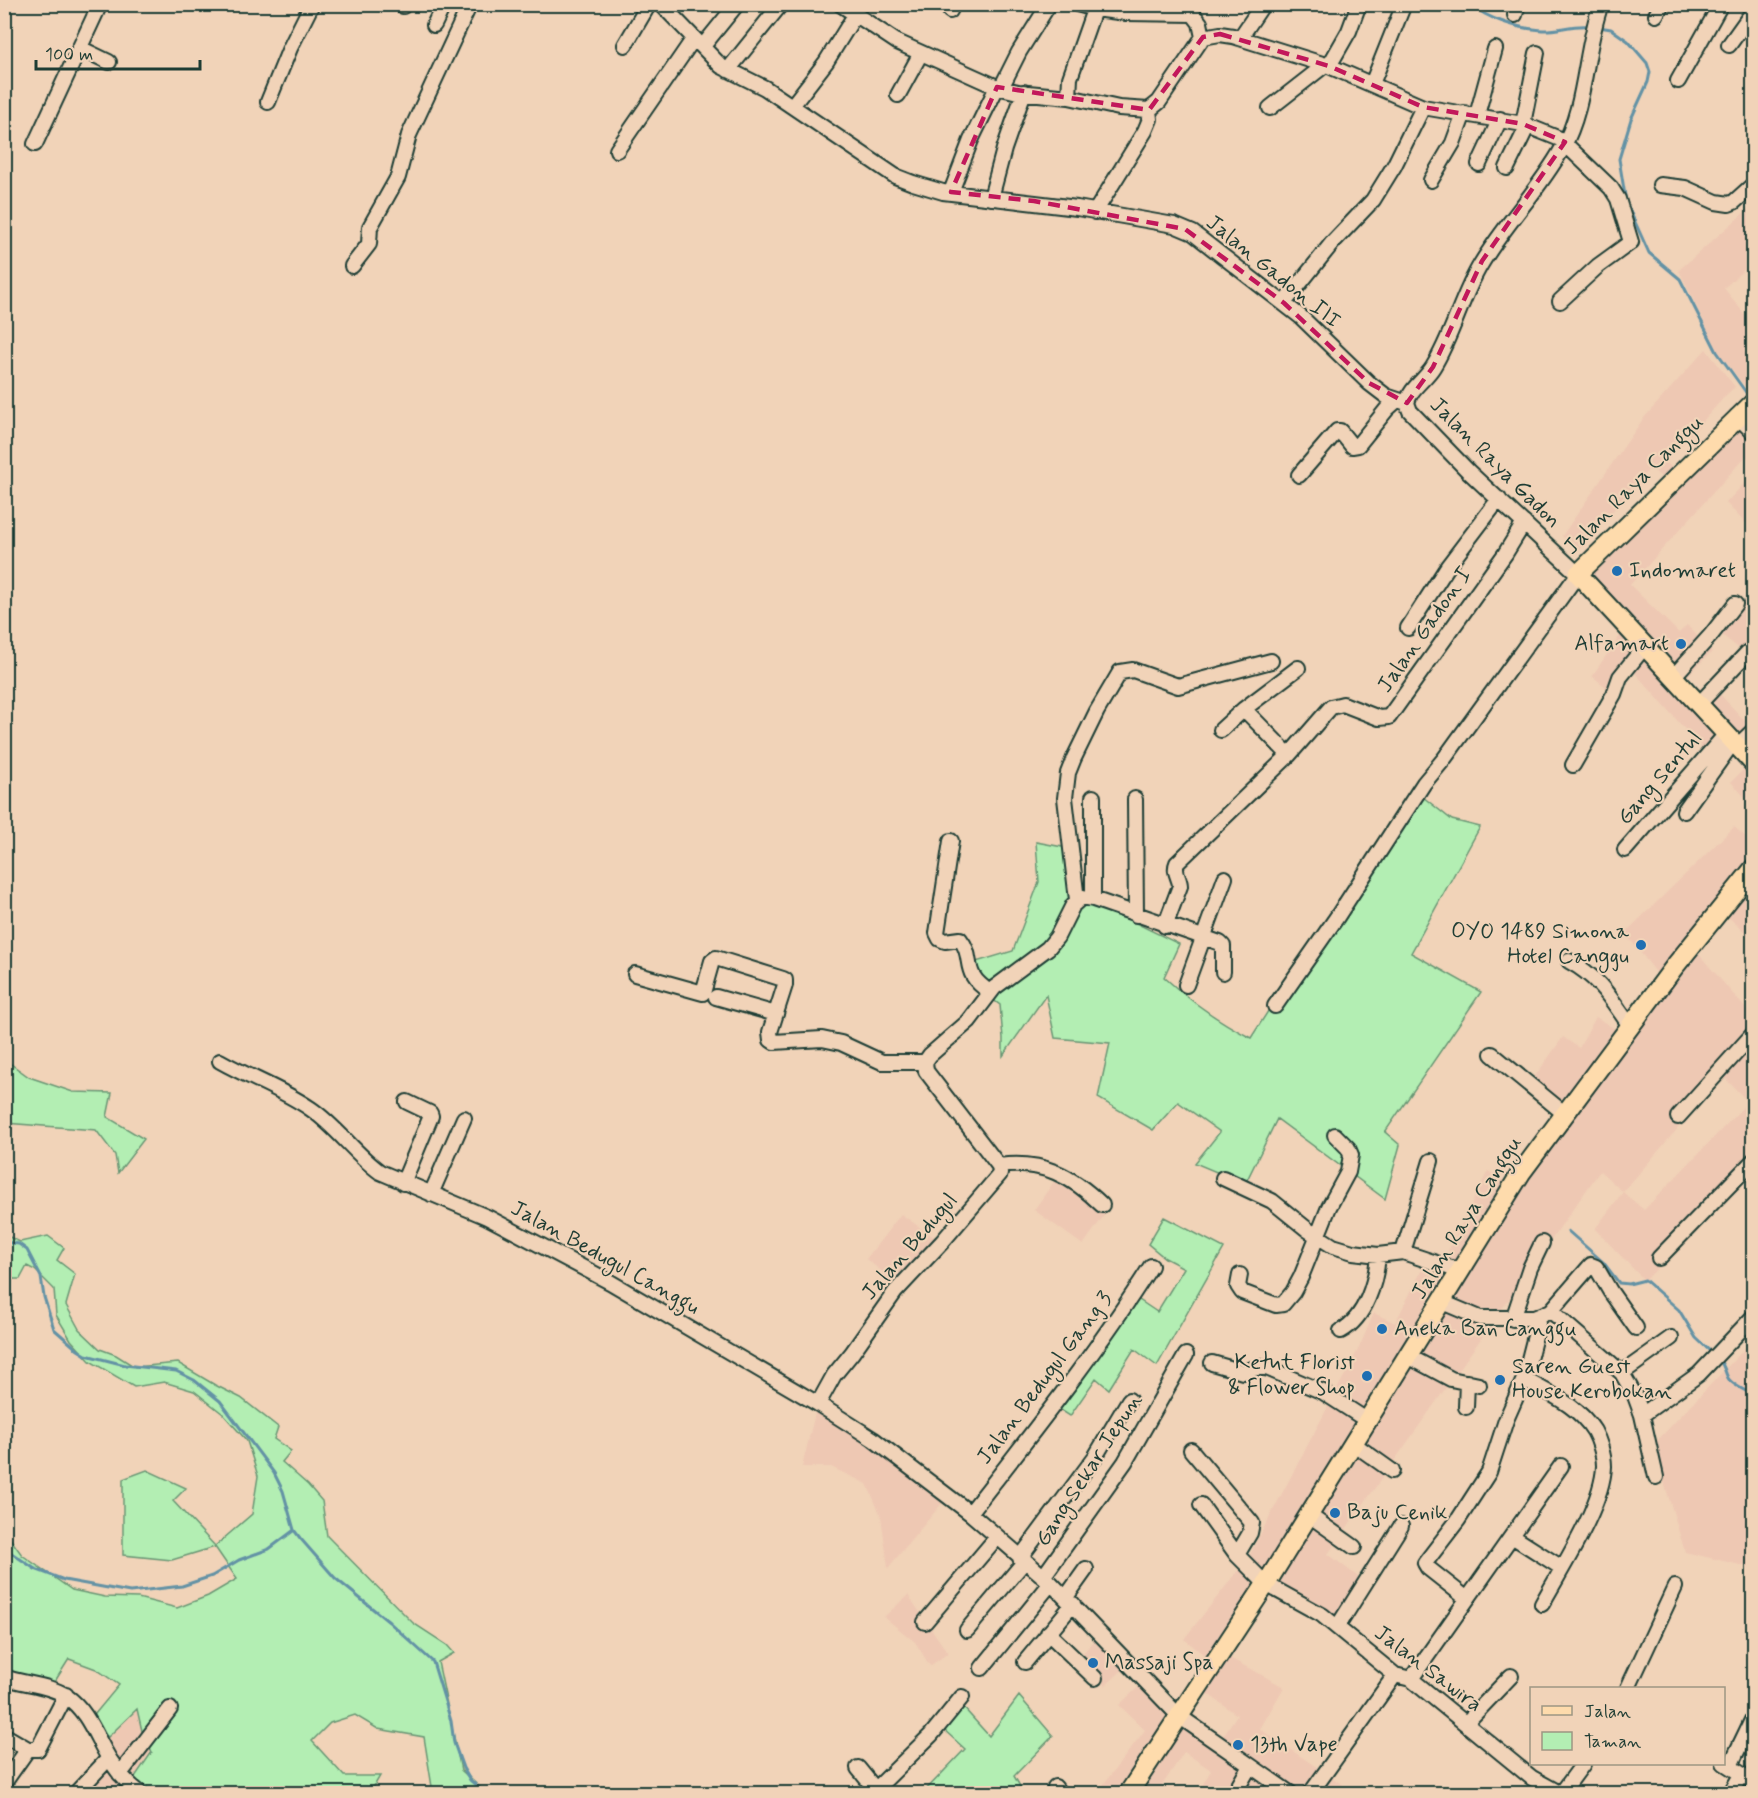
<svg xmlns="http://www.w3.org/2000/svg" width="1758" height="1798" font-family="Mynerve,sans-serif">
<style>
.built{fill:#eec8b3;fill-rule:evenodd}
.green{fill:#b3eeb3;stroke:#699674;stroke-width:1.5}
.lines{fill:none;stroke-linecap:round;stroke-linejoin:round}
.stream{stroke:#6392a5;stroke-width:3}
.minor-casing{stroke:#1f3d34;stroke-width:18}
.major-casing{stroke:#1f3d34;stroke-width:22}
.minor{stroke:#f1d3b8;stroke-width:14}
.major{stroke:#fedbac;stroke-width:18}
.marked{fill:none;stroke:#c2185b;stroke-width:4.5;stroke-dasharray:12 8;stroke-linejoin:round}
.poi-dot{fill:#1f6fb2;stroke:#f1d3b8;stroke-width:2}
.labels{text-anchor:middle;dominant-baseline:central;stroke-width:4.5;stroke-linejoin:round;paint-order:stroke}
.street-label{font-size:22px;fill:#1f3d34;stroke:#f1d3b8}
.poi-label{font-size:22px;fill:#1f3d34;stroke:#f1d3b8;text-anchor:start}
</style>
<rect width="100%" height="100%" fill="#f1d3b8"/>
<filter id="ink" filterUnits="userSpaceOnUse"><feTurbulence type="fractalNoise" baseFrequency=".0167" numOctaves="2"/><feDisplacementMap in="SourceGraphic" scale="12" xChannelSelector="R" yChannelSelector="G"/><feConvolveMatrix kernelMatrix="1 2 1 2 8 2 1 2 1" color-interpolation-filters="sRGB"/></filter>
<g filter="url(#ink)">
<!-- built -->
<path class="built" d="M1753,205V272L1748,266L1724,288L1753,325V344L1744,351L1753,364V463L1746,456L1630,585L1679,633L1687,625L1712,652L1681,682L1700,705L1716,690L1746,722L1753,714L1752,805L1731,782L1748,765L1728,744L1713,761L1629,666L1611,691L1592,676L1626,627L1580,585L1664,479L1650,468L1578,551L1562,536L1643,419L1706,349L1735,387L1726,395L1680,447L1670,444L1661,457L1674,470L1753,397L1717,350L1679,270Z
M1753,474L1754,531H1753L1726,503Z
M1753,589V655L1751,658L1722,635Z
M1734,827L1753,843V939L1727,916L1696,951L1753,1017V1169L1645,1281L1595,1229L1623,1192L1600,1171L1328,1554L1370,1586L1350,1624L1325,1617L1269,1585L1224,1655L1284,1687L1260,1729L1343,1785L1336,1793H1198L1211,1770L1184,1752L1161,1787L1169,1793L1096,1794L1145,1730L1119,1705L1145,1681L1219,1742L1237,1715L1201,1689L1217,1665L1184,1639L1248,1558L1359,1348L1374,1313L1395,1323L1426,1262L1440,1267L1488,1171L1522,1191L1574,1113L1531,1082L1563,1037L1579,1048L1596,1017L1626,1036L1667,986L1625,933ZM1723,1076L1748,1102L1644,1210L1623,1192Z
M1060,1173L1108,1210L1083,1245L1034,1210Z
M901,1214L942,1243L902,1287L866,1259Z
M1753,1340V1568L1685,1552L1653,1445Z
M817,1405L948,1496L888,1568L881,1516L867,1484L831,1467H802Z
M908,1595L948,1653L930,1666L915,1642L884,1617Z
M1101,1634L1129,1664L1105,1686L1078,1658Z
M137,1709L142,1731L152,1752L135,1779L124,1793L83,1794L110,1759L108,1737Z"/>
<!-- green -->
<path class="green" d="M1423,797L1452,820L1480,827L1411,953L1481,992L1385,1132L1400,1145L1385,1199L1277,1119L1245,1184L1195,1163L1220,1132L1178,1102L1153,1130L1098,1098L1110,1043L1055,1038L1046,995L1003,1056V1038L1000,1005L989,997L979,1008L976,962L1013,951L1039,882L1036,842L1073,849L1076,894L1179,944L1164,977C1191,1002 1218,1021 1251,1038L1303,956Z
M4,1059L29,1077L73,1092L112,1093L107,1117L144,1139L118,1173L115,1155L96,1130L5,1123Z
M1164,1217L1224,1248L1157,1366L1134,1349L1109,1389L1096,1378L1070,1416L1056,1407L1136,1298L1157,1312L1184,1268L1165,1258L1148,1244Z
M5,1235L20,1242L48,1236L64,1248L57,1260L75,1274L66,1305L79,1329L100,1349L116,1355L135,1367L178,1363L215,1385L241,1398L278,1427L274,1439L291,1451L282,1462L308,1485L322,1501L327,1536L413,1623L447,1645L454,1653L438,1662L461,1770L486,1793H433L424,1737L378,1729L355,1715L330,1723L312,1741L344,1776H380L370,1793H124L152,1752L142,1731L137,1709L108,1737L90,1720L119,1685L96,1669L69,1659L52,1686L5,1670L4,1530L22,1555L72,1590L105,1597L138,1598L177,1608L208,1596L237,1579L215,1547L172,1560L123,1555V1479L147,1470L186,1488L173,1501L215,1546L252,1514L258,1476L247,1441L223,1414L194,1391L164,1382L134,1387L90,1361L71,1340L56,1315L54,1289L35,1270L27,1266L20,1279H5Z
M1019,1696L1053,1736L1014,1776L1024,1793L922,1794L965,1749L943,1729L962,1706L989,1736Z"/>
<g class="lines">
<!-- stream -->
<path class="stream" d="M1471,4C1486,19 1520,29 1542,30C1557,31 1573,24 1589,26
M1599,27L1611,29L1628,41L1647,63L1650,72L1648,82L1631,119L1619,159L1626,202L1649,253L1680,279L1717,352L1750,398
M1568,1231L1603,1262L1619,1283L1629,1284L1645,1280L1679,1310L1696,1338L1712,1353
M4,1242L19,1244L27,1250L41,1277L44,1297L54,1329L78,1350L86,1355L125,1365L176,1371L194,1380L220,1401L274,1473L283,1491L294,1530L300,1538L335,1578L389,1622L433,1662L451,1721L454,1743L463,1768L470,1780L486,1794
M1719,1360C1725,1366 1724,1370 1728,1378C1732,1385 1746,1391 1754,1395
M4,1548L35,1569L64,1580L130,1592L182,1586L212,1576L239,1560L269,1549L293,1531"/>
<!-- minor casing -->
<g class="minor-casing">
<path id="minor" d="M661,4L721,66L765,88L895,176L913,183L943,192L1077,208L1174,225L1193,233L1301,317L1369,383L1386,396L1407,403
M840,4L897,42L997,87L1018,92L1069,97L1119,108L1149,110L1159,102L1203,37L1220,34L1233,36L1329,66L1423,107L1523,124L1560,139L1611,188L1618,199L1631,242L1598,266L1560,301
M1077,4L1095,9L1126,13L1193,14L1200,23L1203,37
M403,6L404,4
M950,11L953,4
M1515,15L1518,4
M1656,15L1662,4
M434,25L444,4
M1240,38L1263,4
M625,45L649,4
M1729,45L1754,10
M703,46L737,4
M80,48L109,62
M1329,66L1349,31L1359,4
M728,70L781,4
M1678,81L1721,4
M1372,84L1404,4
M1001,88L1019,52L1049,4
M898,95L921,53
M1069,97L1070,78L1096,4
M268,102L290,48L312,4
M792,106L826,62L855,15
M1270,108L1325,65
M1477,115L1495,49
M1523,124L1537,53
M35,144L100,4
M617,150L694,38
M1479,164L1500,119
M1507,168L1528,125
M1431,180L1453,143L1464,113
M1660,185L1685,188L1716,202L1729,204L1734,202L1754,184
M951,192L971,140L997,87
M991,198L1004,149L1024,92
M1095,212L1145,131L1150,119L1149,110
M352,266L369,244L370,227L398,177L409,135L470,4
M1284,303L1333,242L1373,200L1394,166L1423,107
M1737,416L1754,433
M1299,475L1337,431H1340L1352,446L1358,445L1387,409L1396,401
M1408,628L1448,566L1499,499
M1673,677L1711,635L1735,604
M1699,704L1748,652
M1221,730L1244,709
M1738,745L1754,730
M1289,755L1244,709L1298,668
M1573,765L1614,694L1620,677L1645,646
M1135,799L1136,915
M1684,811L1734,741
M951,841L937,933L940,939L945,941L960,939C976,959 959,972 990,992
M1625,850L1726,734
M1093,899V797
M1077,900L1065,798L1068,773L1074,758L1097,711L1120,672L1133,670L1178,686L1271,661
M1165,926L1180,886C1180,878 1173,872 1177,863L1289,755L1331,707L1343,704L1379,718L1389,717L1505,554L1524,523
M1569,961C1599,977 1611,999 1630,1026
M635,974L703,993L712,961L716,958L783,979L785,980V985L770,1032L771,1040L774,1042L822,1039L841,1043L882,1062H925
M1186,985L1225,878
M716,997L776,1014
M1275,1006L1337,917L1424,783L1444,759L1578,574L1468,471L1410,411L1407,403C1410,388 1425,380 1433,367C1453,335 1461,297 1481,264C1505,224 1539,190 1562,149C1587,105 1584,51 1601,4
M1492,1054L1565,1114
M220,1061C250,1078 282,1089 311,1109C337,1127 355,1154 380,1172L487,1217L610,1282L818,1404L873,1439L970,1513L1051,1583L1179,1716L1291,1794
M1678,1117L1754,1033
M999,1166C1043,1160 1072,1176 1102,1205
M1223,1178L1272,1201L1308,1230L1333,1246L1353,1252L1378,1255L1403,1252L1460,1271
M403,1183L431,1116L430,1113L407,1102
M431,1194L464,1118
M1403,1252L1431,1161
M1659,1258L1754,1160
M1240,1275L1238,1286L1242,1292L1276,1305L1283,1304L1293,1292L1301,1277L1329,1207L1348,1172L1351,1155L1348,1148L1335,1135
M1442,1302L1480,1318H1534L1551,1311L1591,1265L1596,1267L1610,1291L1636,1328
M1551,1311L1622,1373L1635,1396L1642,1415L1656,1477
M1513,1319L1530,1268L1542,1243
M1341,1331C1366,1317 1376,1282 1378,1255
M1408,1356L1451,1379L1479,1385
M1212,1363L1243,1372L1260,1367L1269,1369L1323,1392L1368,1421
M1622,1373L1671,1338
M1524,1379C1548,1393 1578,1405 1594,1431C1599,1440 1604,1455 1604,1466C1603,1505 1561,1569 1542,1604
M818,1404L834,1375L852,1353L895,1292L942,1242L1000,1174L999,1166L926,1071L925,1062L930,1055L969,1021L994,988L1048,948L1057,937L1073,905L1082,897L1093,899L1220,943L1223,946V972
M1466,1407L1467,1382
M1642,1415L1699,1374L1754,1316
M1354,1444L1392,1471
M1191,1450L1252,1523L1250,1533L1237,1555
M1201,1505L1237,1555L1266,1584L1322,1615L1395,1675L1411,1679L1532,1778L1561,1794
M970,1513C1033,1432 1096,1353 1151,1266
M1309,1515L1354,1547
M1512,1536L1562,1568
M1020,1558L1095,1457L1129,1400
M1043,1577L1125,1462L1186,1355
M1066,1597L1086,1569
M1466,1598L1428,1568L1425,1563L1458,1520L1489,1472L1506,1420L1524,1379L1538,1324L1537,1317
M925,1622L997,1537
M1338,1626L1401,1526
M967,1630L1024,1562
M1048,1633L1095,1678
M1025,1662L1073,1604
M982,1668L1051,1583
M4,1677C22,1684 51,1685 66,1696C89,1712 96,1738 110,1760C119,1774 128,1784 141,1794
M1411,1679L1561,1466
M1628,1688L1675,1587
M1466,1723L1511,1676
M4,1735L28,1749H38L66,1695
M1724,1763L1754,1782
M1730,1766L1754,1716
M858,1768L875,1789
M120,1774L170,1709
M4,1783L28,1749
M1055,1787L1060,1794
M75,1794L109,1758
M871,1794L931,1735L962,1697
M1234,1794L1250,1766
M1310,1794L1395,1675
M1561,1794L1583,1764
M1730,1794L1741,1775"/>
</g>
<!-- major casing -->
<g class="major-casing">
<path id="major" d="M1754,402L1578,574L1754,764
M1128,1794L1266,1584L1521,1173L1675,966L1754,868"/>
</g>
<!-- minor -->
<use href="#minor" class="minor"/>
<!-- major -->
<use href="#major" class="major"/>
</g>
</g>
<!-- marked area -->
<path class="marked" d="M1220,34L1329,66L1423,107L1523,124L1565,142L1482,261L1433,367L1407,403L1369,383L1284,303L1185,229L1034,201L951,192L997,87L1149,110L1203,37Z"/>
<!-- markers -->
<g class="poi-dot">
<circle cx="1617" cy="571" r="6"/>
<circle cx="1681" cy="644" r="6"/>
<circle cx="1641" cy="945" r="6"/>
<circle cx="1382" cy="1329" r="6"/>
<circle cx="1367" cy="1376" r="6"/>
<circle cx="1500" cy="1380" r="6"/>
<circle cx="1335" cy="1513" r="6"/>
<circle cx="1093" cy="1663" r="6"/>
<circle cx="1238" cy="1745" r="6"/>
</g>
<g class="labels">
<!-- street labels -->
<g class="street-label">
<text transform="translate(1273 272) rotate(39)">Jalan Gadon III</text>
<text transform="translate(1495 463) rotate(45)">Jalan Raya Gadon</text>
<text transform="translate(1634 485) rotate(-45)">Jalan Raya Canggu</text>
<text transform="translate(1425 630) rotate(-55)">Jalan Gadon I</text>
<text transform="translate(1660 778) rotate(-49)">Gang Sentul</text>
<text transform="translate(1467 1218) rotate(-58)">Jalan Raya Canggu</text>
<text transform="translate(910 1247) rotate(-49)">Jalan Bedugul</text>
<text transform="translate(605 1258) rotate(29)">Jalan Bedugul Canggu</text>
<text transform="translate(1045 1378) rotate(-53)">Jalan Bedugul Gang 3</text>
<text transform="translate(1089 1470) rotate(-57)">Gang Sekar Jepun</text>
<text transform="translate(1428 1669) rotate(37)">Jalan Sawira</text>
</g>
<!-- poi labels -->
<g class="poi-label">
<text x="1629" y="571">Indomaret</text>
<text x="1669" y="644" text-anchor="end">Alfamart</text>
<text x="1629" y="932" text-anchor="end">OYO 1489 Simona<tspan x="1629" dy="25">Hotel Canggu</tspan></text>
<text x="1394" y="1329">Aneka Ban Canggu</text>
<text x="1355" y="1363" text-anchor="end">Ketut Florist<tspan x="1355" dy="25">&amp; Flower Shop</tspan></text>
<text x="1512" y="1367">Saren Guest<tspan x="1512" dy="25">House Kerobokan</tspan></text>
<text x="1347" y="1513">Baju Cenik</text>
<text x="1105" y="1663">Massaji Spa</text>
<text x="1250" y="1745">13th Vape</text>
</g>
</g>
<!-- margin -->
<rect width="1758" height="1798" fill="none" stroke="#f1d3b8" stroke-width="24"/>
<rect x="12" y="12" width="1734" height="1774" fill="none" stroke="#1f3d34" stroke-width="2" filter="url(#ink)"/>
<!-- legend -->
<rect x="1530" y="1687" width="195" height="78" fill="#f1d3b8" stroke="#9d9783" stroke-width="1.5"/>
<rect x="1542" y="1706" width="30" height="9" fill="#fedbac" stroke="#9d9783" stroke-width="1.5"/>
<text x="1584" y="1717" font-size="18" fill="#1f3d34">Jalan</text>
<rect x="1542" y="1732" width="30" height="18" fill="#b3eeb3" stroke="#9d9783" stroke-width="1.5"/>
<text x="1584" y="1747" font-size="18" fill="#1f3d34">Taman</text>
<!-- scale -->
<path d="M36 60v9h164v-9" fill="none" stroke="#1f3d34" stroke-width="3"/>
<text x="45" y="60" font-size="18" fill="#1f3d34" stroke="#f1d3b8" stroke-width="4.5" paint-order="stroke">100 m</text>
</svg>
